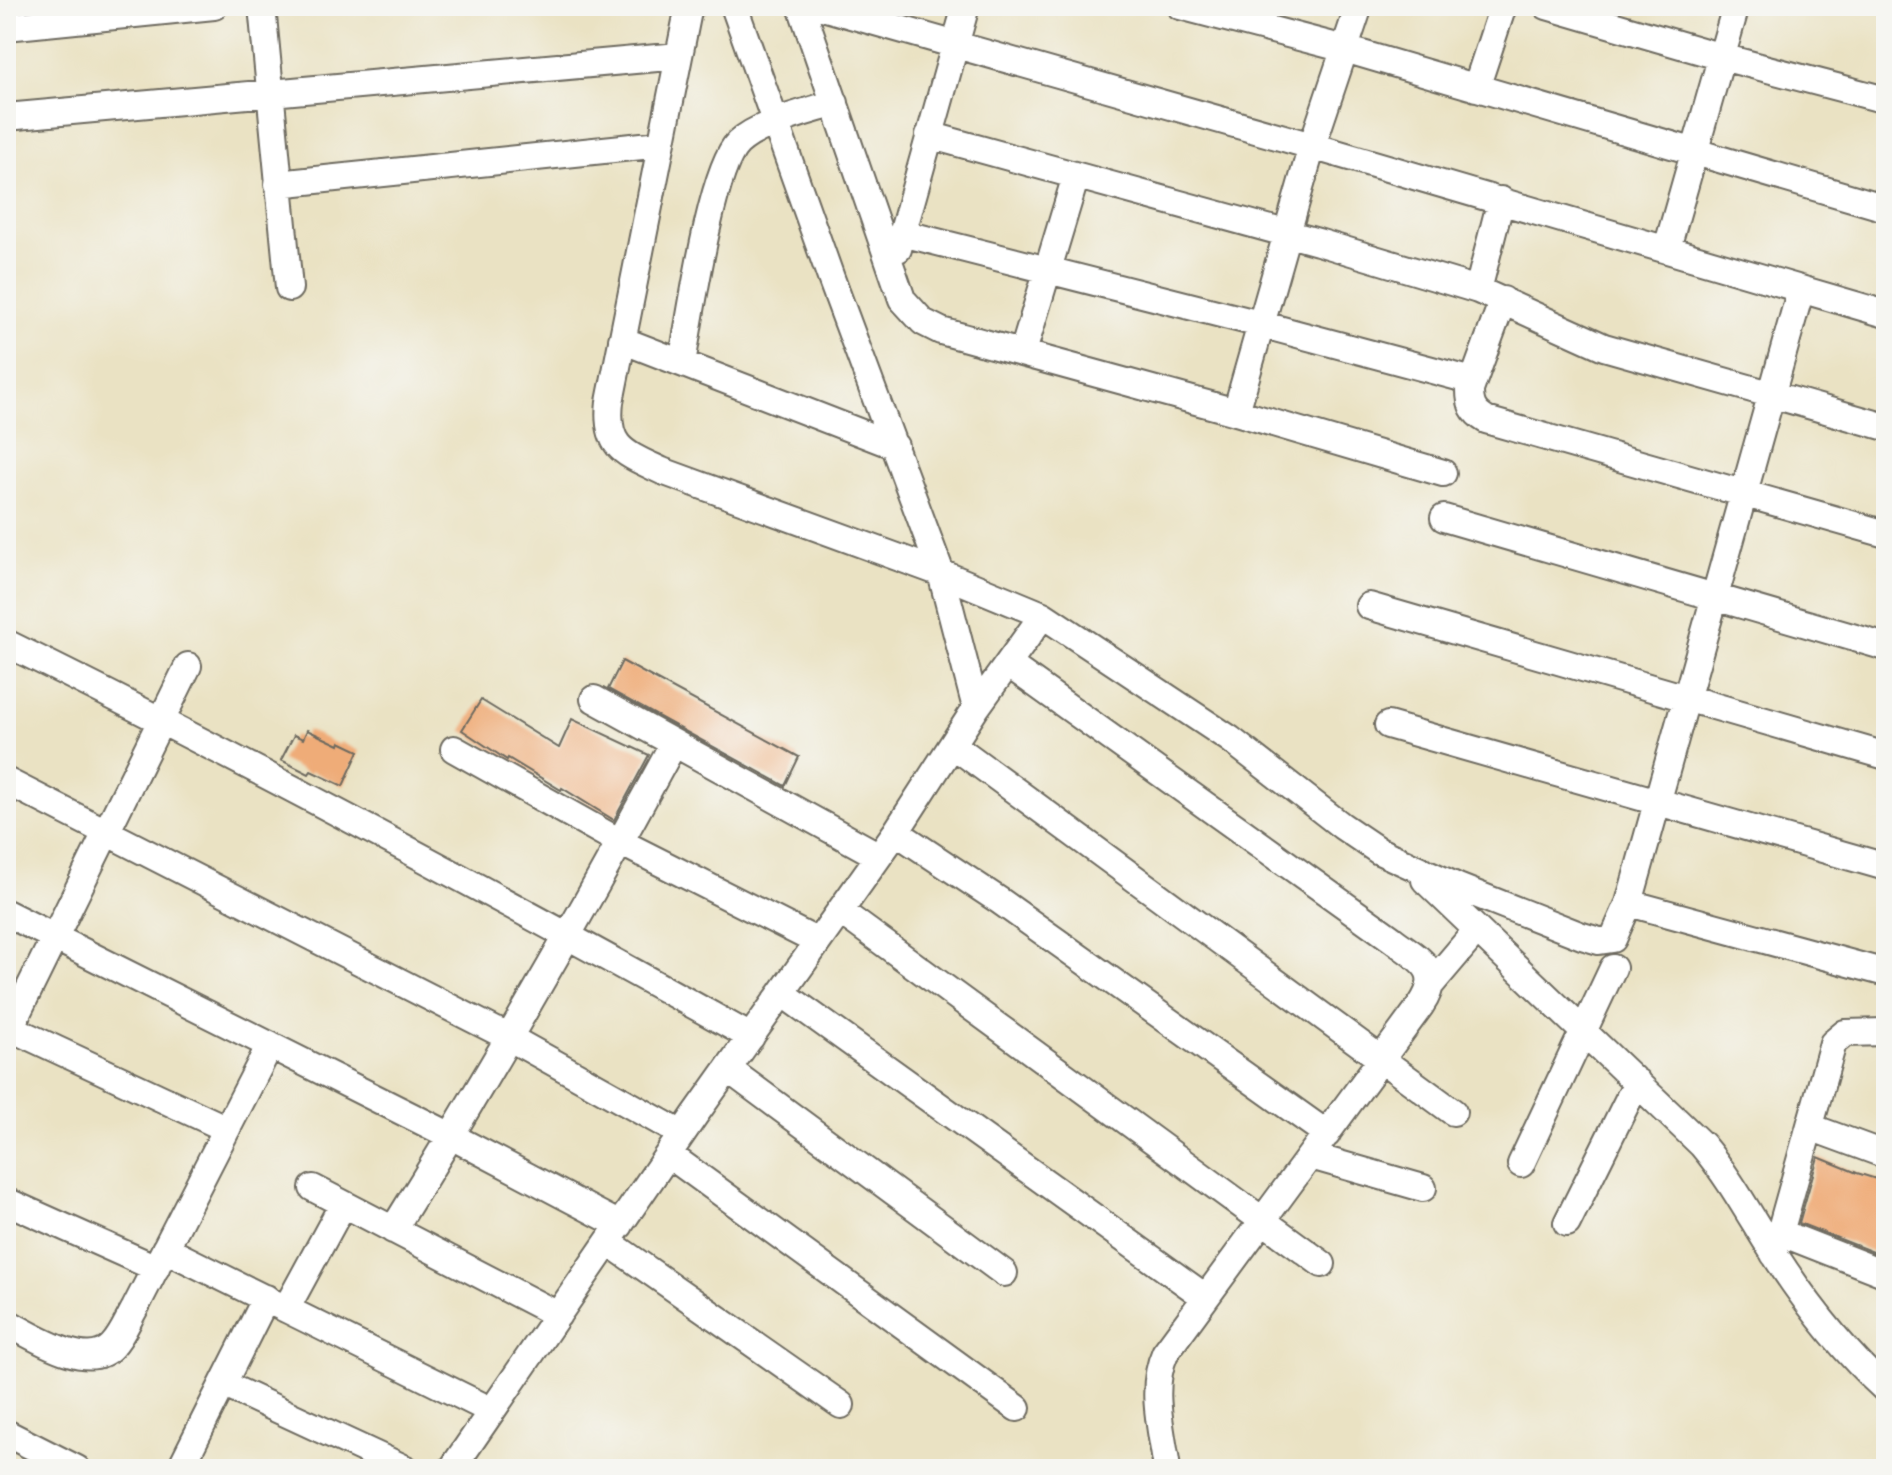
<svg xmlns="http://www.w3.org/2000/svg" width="1892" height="1475" font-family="Sriracha,sans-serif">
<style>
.building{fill:#efac78}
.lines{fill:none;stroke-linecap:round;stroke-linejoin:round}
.minor-casing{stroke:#6e6b60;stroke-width:30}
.minor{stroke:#fff;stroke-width:26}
</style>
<rect width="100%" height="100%" fill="#f6f6f2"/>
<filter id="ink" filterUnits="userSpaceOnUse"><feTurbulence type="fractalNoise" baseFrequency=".0125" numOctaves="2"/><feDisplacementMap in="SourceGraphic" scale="16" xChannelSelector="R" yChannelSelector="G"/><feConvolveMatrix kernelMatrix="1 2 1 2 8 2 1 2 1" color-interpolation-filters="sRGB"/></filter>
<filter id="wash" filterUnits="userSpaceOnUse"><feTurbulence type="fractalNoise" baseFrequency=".006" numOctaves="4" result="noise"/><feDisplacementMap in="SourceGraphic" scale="32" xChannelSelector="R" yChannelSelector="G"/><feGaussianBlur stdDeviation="1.8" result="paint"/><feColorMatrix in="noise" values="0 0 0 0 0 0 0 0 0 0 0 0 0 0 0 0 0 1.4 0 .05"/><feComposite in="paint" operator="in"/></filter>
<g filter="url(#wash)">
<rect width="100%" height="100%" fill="#eae2c3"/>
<g id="blocks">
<!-- building -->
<path class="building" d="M622,661L799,757L785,786L608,689Z
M481,700L559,748L572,719L649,755L614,820L562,788L561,790L508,758L507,760L462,730Z
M307,730L339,745L340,742L359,751L343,786L311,771L309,774L281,760L294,735L303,739Z
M1818,1157L1857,1173L1886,1182V1257L1799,1223Z"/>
</g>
</g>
<g filter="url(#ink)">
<use href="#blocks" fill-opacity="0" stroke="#6e6b60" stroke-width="2"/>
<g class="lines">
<!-- minor casing -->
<g class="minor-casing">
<path id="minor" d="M262,6L289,288
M689,6L610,402C605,448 624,453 662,471L941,573L1043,615
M734,6L831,278L941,573L976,708
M801,6L902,299L923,322L941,331L1236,412L1443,473
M819,6L1312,146L1236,412
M1180,6L1345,49L1886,208
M1359,6L1312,146L1886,314
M1547,6L1722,57L1886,100
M6,27L214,6
M1476,88L1503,6
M6,117L679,56
M929,135L1318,242L1478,290L1604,347L1886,427
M278,184L661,144
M902,233L1260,324L1473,381
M1667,248L1736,6
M898,249L966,6
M1478,290L1501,200
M1503,300L1470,390C1470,405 1473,412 1486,420L1886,534
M622,340L895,446
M1023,352L1076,176
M682,363C690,320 711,169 738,143C759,123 807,112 835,103
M1444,518L1886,647
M1369,606L1886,756
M6,643C258,767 505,900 751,1037
M1008,664L1392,939C1419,960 1445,969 1421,1005L1165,1353C1149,1389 1162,1431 1167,1469
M594,699L879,856
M1388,725L1886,867
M953,745L1453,1112
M454,749L620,842L818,942
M6,781L508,1037L682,1134
M896,832L1000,901L1327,1134
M1425,880L1702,1145C1730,1178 1750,1216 1773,1252C1805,1302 1842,1350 1886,1390
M1629,903L1886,973
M840,911L1322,1264
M6,913L451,1136L620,1225
M1432,983L1477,930
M782,993L1205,1297
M6,1026L227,1129
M6,1036L188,666
M728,1069L1004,1273
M1810,1127L1886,1155
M668,1154L1017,1408
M1311,1156L1423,1188
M1521,1164L1613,968
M313,1188L558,1315
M6,1201L156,1268
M1567,1223L1637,1082
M393,1230C492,1071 585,908 674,743
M1779,1232L1886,1274
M608,1242L841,1405
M165,1249L492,1411
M1774,1254L1833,1043L1845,1033L1886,1032
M286,1309L343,1204
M6,1322C31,1335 88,1373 112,1346C122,1336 128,1320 135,1308L270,1045
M223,1384L406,1469
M6,1433L77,1469
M180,1469L266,1298
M452,1469L695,1115L896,832L976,708L1043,615L1230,739L1342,826L1379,851L1458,887L1582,936L1599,941L1613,939L1629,903L1801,289"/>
</g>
<!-- minor -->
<use href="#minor" class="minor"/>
</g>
</g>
<!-- margin -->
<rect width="1892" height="1475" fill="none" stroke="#f6f6f2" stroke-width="32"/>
</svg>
